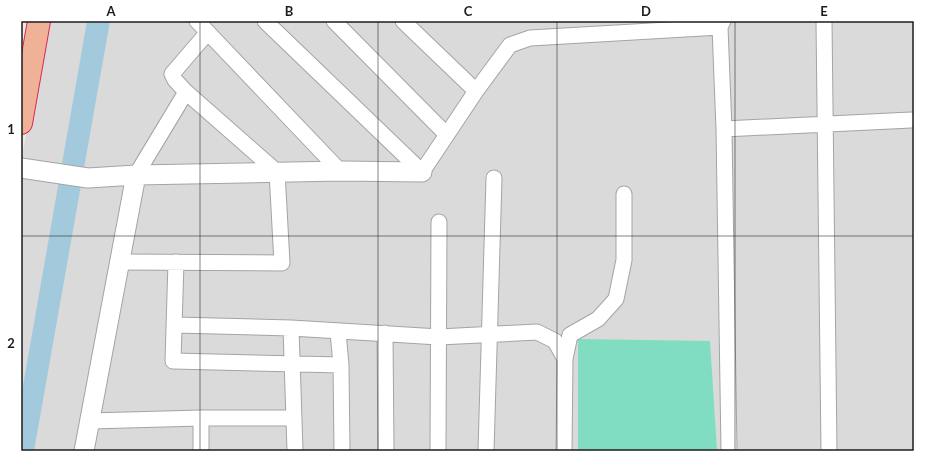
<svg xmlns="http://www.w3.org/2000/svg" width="935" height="472" font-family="Lato,sans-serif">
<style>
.residential{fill:#dbdada}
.pitch{fill:#80ddc1}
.water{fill:#a3cadc}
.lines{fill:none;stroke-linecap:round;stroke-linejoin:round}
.minor-casing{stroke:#a4a4a4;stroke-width:17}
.tertiary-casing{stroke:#a4a4a4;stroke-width:21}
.trunk-casing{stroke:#d72453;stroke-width:24}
.minor{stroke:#fff;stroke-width:15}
.tertiary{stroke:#fff;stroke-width:19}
.trunk{stroke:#f0b296;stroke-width:22}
.grid{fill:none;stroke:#1d1d1d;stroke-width:1;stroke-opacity:0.55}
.neatline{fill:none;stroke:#1d1d1d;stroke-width:1.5}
.grid-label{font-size:13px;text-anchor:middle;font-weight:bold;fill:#1d1d1d}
</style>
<rect width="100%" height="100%" fill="#eeebe2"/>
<!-- residential -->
<path class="residential" d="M48,21H914V451H21V161Z"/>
<!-- pitch -->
<path class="pitch" d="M578,339L710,341L717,451H578Z"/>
<!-- water -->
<path class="water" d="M87,21H110L34,451H21V397Z"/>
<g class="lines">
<!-- minor casing -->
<g class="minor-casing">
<path id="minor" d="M197,21L340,171
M265,21L422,172L476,91L510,45L530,38L720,27
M334,21L446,134
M403,21L476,91
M723,21L720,27L724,129L729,451
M824,21L829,451
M724,129L911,120
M136,175L186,92
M120,262L282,263L277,172L186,92L175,80L172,74L208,32
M176,262L173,361L341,365
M175,325L291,328L439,337L537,332L555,341L565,359
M291,328L295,451
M338,332L341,365L342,451
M385,333L386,451
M201,418V451
M90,421L201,418H294
M438,451L439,222
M486,451L494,178
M564,451L565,359L570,335L598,319L616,299L624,260V194"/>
</g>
<!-- tertiary casing -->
<g class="tertiary-casing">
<path id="tertiary" d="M21,168L88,178L136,175L340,171L422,172
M84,451L136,175"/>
</g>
<!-- trunk casing -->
<g class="trunk-casing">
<path id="trunk" d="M21,123L39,21"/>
</g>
<!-- minor -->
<use href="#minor" class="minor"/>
<!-- tertiary -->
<use href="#tertiary" class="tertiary"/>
<!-- trunk -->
<use href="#trunk" class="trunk"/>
</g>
<!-- grid -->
<path class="grid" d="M200,21V451M378,21V451M557,21V451M735,21V451M21,236H914"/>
<!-- border -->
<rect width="935" height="472" fill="none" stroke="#ffffff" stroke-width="44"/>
<rect x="22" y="22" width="891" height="428" class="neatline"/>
<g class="grid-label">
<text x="111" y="16">A</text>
<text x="289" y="16">B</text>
<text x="468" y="16">C</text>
<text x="646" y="16">D</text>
<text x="824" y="16">E</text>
<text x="11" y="134">1</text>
<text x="11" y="348">2</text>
</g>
</svg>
